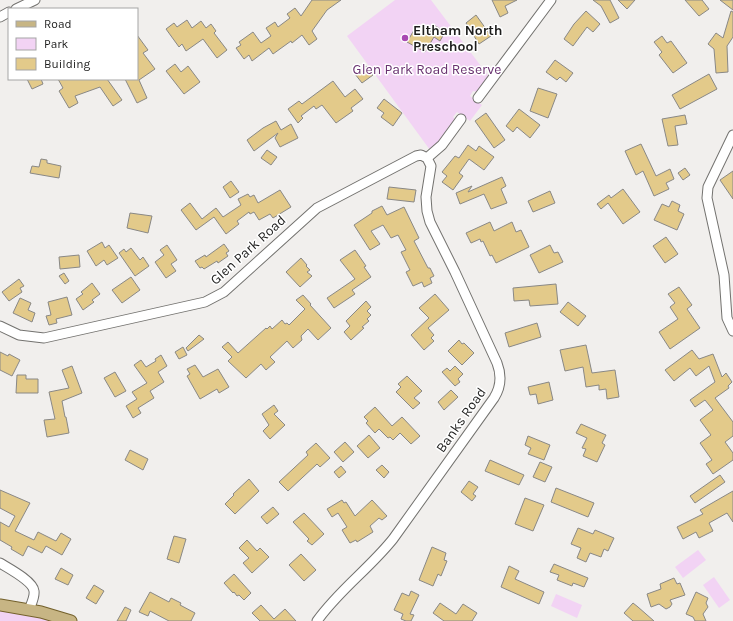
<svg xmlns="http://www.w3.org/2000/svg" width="733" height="621" font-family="Karla,sans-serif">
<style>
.green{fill:#f2d3f4}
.building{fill:#e3ca8a;stroke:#898886}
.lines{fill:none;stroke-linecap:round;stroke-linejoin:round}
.minor-casing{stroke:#73726f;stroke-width:11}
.major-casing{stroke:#73602b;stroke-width:13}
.minor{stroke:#fff;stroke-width:9}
.major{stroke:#c7b584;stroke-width:11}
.poi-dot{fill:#a849b2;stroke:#fff;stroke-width:1.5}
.labels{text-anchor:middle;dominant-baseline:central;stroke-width:3;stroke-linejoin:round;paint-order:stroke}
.poi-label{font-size:14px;font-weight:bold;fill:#1e1e1d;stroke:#fff;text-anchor:start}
.park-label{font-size:14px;fill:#693270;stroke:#fff}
.street-label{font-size:14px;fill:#1e1e1d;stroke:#fff}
</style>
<rect width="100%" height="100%" fill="#f1efed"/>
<!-- green -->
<path class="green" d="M395,0H431L490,78L477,92L473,91L470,96L482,105L470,121L457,112L453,117L456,120L440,143L430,150L347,36Z
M698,550L706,560L683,578L675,567Z
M714,577L730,600L719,608L703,585Z
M556,594L582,605L577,618L551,606Z
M0,609L14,611L57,621H0Z"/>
<!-- building -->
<path class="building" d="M312,0H341L327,10L312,31L317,39L309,45L302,35L292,43L291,41L273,54L269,48L252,61L249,55L244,59L236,48L241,45L239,42L253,32L261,43L271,36L266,28L275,22L278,27L290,18L287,14L295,8L301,16Z
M492,0H517L505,6L508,13L500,17Z
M593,0H610L619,18L610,23L601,6Z
M618,0H635L627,9Z
M685,0H702L709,9L699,16Z
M720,0H733V10Z
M586,11L600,24L593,32L587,27L573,46L564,39L574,24Z
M731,11L733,12V37L727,46L728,72L716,73L714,49L708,44L716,33L723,38Z
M476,15L491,36L479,44L466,23Z
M187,20L192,28L201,21L206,28L211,24L216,31L214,33L227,50L217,58L203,39L186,51L182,44L179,47L166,29L174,23L177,27Z
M417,25L430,32L434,25L445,32L440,41L434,37L425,52L407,42Z
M137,35L148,50L143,53L155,69L139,80L147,98L137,103L125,79H137Z
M662,36L667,43L671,41L687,63L673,73L659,55L662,52L654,42Z
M555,60L573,73L566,82L560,77L557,80L546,72Z
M175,64L181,72L188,66L200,82L184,94L166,71Z
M366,66L373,75L362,83L355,74Z
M709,74L717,89L680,109L672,95Z
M27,79H41L43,84L32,89Z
M58,79H107L122,100L113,106L100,87L75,96L78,103L69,108L59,91L63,88Z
M333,81L345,97L355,89L363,99L351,108L353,111L336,123L322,105L316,109L314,106L301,116L303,118L298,123L288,109L299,101L302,104Z
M538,88L557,94L548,118L530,111Z
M384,99L402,113L393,126L381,117L384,113L377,108Z
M519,109L540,125L530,138L517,127L513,132L506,126Z
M486,113L505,140L494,148L475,121Z
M685,115L687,124L675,126L678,145L668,146L662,119Z
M276,121L281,130L291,124L298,138L280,147L275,138L278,133L254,151L247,140L263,128Z
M641,144L656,176L670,169L674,179L666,183L669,189L654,196L643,171L636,175L625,151Z
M468,145L476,151L479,146L494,157L484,170L469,159L459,173L463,176L453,190L442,182L447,176L442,172L455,156L459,158Z
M267,150L277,157L271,165L261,158Z
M41,159L47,160V163L61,166L59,178L30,173L32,166L39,167Z
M685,168L690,175L683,180L678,173Z
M733,171V199L720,180Z
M502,177L506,186L501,189L507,203L491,209L484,194L460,204L456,193L472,186L468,192Z
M231,181L239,192L230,198L223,187Z
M389,187L416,190L414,202L387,199Z
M623,189L640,212L623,224L608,203L601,209L597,204L609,195L611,198Z
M280,190L291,207L273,218L270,214L259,220L254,212L250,214L249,212L237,221L239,224L226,234L214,217L196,230L181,210L190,203L202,219L216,208L223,217L241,205L238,199L248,194L250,197L254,195L258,203Z
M550,191L555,203L533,212L528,201Z
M672,201L680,205L678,211L684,214L677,230L654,220L662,204L669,207Z
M382,206L387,215L404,207L419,238L414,241L428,268H430L434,276L430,278L432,283L424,287L422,282L413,286L406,272L410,270L401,252L406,250L398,235L391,238L383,225L371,231L380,244L370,250L354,225L372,213V211Z
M130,213L152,216L148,233L127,228Z
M490,222L494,231L512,222L516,232L521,230L529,247L496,263L492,255L490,256L483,241L481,242L480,239L471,243L466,233Z
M666,237L678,254L665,263L653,246Z
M102,242L105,248L109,245L118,258L107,265L104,260L96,266L87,251Z
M224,244L229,251L226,253L228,256L218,263L217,261L204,269L202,267L200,268L195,261L205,255L206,257Z
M167,245L177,260L171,264L176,271L166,278L155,262L164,255L160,250Z
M550,245L554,253L558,252L563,262L539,273L530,255Z
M131,248L140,260L143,257L149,266L135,276L119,253L124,249L126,252Z
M355,250L366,266L364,267L371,277L352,290L355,294L334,308L327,298L355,279L340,260Z
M79,255L80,267L60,269L59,257Z
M301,258L307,265L306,266L310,270L307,272L312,276L300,287L286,272Z
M64,273L69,281L65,284L59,276Z
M131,277L140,290L122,303L112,290Z
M19,279L24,286L20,288L22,292L9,301L2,292Z
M92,283L100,294L92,300L94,302L83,310L76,299L83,294L81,292Z
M556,284L558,304L530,306L529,300L514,301L513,288Z
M679,287L692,305L687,309L700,328L670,349L659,332L678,319L670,307L675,303L668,294Z
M435,294L449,310L428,328L434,335L431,338L434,341L424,350L411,335L429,318L419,308Z
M303,295L311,304L310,305L331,328L318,340L308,329L301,336L302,340L293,348L287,341L270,357L275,362L266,370L261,364L246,378L228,361L232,357L222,347L228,342L238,353L266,328L267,329L270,326L272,329L282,320L285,324L287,323L289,325L305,309L296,300Z
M67,297L72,315L56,319L57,323L49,325L46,316L51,315L48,302Z
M20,298L31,303L28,310L35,313L32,322L13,313Z
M366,301L371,307L367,311L371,315L367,319L369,321L362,327L364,328L351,340L344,332L350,326L346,321Z
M568,302L586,316L578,326L560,312Z
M537,323L541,337L509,347L505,333Z
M199,335L204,339L188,351L186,348Z
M459,340L462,344L464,343L474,353L462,365L448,351Z
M586,345L592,373L615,370L619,397L607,399L606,389L599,390V385L586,387L583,367L565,371L560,350Z
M183,347L187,355L179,359L175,352Z
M692,350L699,359L713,354L722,377L726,373L732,382L728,386L729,388L715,398L733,422V436L725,442L733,453V460L713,474L706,464L712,460L700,443L711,435L700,420L713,410L705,400L695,407L690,400L715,382L709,366L696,376L690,368L674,381L665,370Z
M0,352L8,356L9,354L20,360L12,376L0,370Z
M161,355L167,366L158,372L164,382L150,391L154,398L138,408L141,413L133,418L126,406L137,399L132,392L147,383L134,365L141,360L146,367L156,361L155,359Z
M195,365L203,377L218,369L229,387L219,393L217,389L200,399L187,376L190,374L187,369Z
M72,366L82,393L62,401L65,417H66L69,433L47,437L44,420L55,419L49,392L69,388L62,370Z
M455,366L463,374L458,379L460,382L455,386L442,372L447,368L450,371Z
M115,372L126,391L115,397L104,378Z
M17,375H26V379H38V393H16Z
M407,376L422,391L414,398L420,403L413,409L396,392L401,387L398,384Z
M549,382L553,400L538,404L536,394L530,395L528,387Z
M451,390L458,397L444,410L438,402Z
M274,405L278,411L274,414L285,425L270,439L263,431L269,425L262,414Z
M375,407L392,426L402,417L420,436L411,444L400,433L393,440L390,437L388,438L379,429L375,433L366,423L368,421L364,417Z
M581,424L606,435L602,443L605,445L597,462L583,456L586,449L582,448L587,438L576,433Z
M369,435L380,448L368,458L357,446Z
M528,436L550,445L544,460L528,454L531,448L525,445Z
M345,442L354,452L343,462L334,452Z
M316,443L330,458L320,467L317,464L288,491L279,482L308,455L306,452Z
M130,450L148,459L143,470L125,460Z
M490,460L524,475L519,485L485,471Z
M540,462L552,467L545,482L533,477Z
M382,465L389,472L384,478L376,470Z
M341,466L346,472L339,478L334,472Z
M720,475L725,482L695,503L690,496Z
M249,479L259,491L235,514L225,504L234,495L233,494Z
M469,481L478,487L473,494L476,496L472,501L461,492Z
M556,488L594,503L588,517L551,502Z
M0,490L30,503L15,531L34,540L38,532L56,541L61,533L71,539L62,555L46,546L42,553L28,546L23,556L11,549L12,547L0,540V522L9,527L15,516L0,508Z
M733,491V522L727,513L709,523L713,531L699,538L696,532L683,539L677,527L703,514L700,510Z
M525,498L544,505L533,531L515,524Z
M342,500L344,503L346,502L355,516L372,500L387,516L382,520L379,518L370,526L373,532L357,542L356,540L350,543L342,530L347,527L338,513L332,517L327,509Z
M273,507L279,514L267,524L261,517Z
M304,513L324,534L312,545L307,541L309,539L293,522Z
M578,528L593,534L595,530L614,538L608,551L604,549L601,557L590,553L586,562L577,558L581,548L571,544Z
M174,536L186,539L179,563L167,559Z
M247,540L257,551L260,548L269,557L252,573L243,563L249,558L239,548Z
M432,547L446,553L444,560L447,561L441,576L438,574L433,586L419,580Z
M301,554L316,570L304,581L289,565Z
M554,564L588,578L584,587L573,583L572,586L557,580L559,575L550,572Z
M509,566L519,571L515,579L544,592L539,604L501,587Z
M61,568L73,575L68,585L55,579Z
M234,574L251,593L244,600L239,595L237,596L234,592L233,593L224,583Z
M674,578L677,584L680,583L685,595L670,600L672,604L670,607L666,609L659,604L651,607L647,594L661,589L660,584Z
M94,585L104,591L96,604L86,598Z
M411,591L419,595L410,614L414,615L411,621H406L401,619L403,614L394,610L402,593L409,596Z
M150,592L169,602L171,598L181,603L180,605L195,613L191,621H169L150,611L148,616L139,612Z
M696,592L708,598L706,603L708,607L703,614L706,621H695L693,617L686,614Z
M440,603L456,614L463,604L477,613L472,621H444L433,613Z
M633,603L638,607L654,621H633L624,613Z
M261,605L274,619L285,609L296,621H260L252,613Z
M125,607L131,610L126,621H117Z"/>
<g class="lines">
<!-- minor casing -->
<g class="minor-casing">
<path id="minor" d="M16,9L35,0
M0,17L9,12
M478,98L551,0
M733,135L708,187L707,198L724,275L727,318L733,331
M427,158L442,145L461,119
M0,326L19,335L44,338L205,302L224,292L317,208L416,156L421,155L427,158
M0,563C8,568 33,581 34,591C35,597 31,604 29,610
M317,621C339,590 369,569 393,539L494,398C501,387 502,376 497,363L455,272L430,222L427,211L426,197L431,166L427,158"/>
</g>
<!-- major casing -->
<g class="major-casing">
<path id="major" d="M0,605L41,612L71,621"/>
</g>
<!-- minor -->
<use href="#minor" class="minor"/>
<!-- major -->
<use href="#major" class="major"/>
</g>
<!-- markers -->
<circle class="poi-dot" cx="405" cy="38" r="4"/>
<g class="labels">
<!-- poi labels -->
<g class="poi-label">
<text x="413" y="30">Eltham North<tspan x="413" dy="16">Preschool</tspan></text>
</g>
<!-- park labels -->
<g class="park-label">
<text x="427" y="69">Glen Park Road Reserve</text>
</g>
<!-- street labels -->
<g class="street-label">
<text transform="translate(248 250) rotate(-42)">Glen Park Road</text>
<text transform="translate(461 420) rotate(-55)">Banks Road</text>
</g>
</g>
<!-- legend -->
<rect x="8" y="8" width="130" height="72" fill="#ffffff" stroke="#a5a5a5"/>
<rect x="16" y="21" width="20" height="6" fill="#c7b584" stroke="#a5a5a5"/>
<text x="44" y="28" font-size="12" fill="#1e1e1d">Road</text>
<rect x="16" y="38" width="20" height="12" fill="#f2d3f4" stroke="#a5a5a5"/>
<text x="44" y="48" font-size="12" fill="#1e1e1d">Park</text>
<rect x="16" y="58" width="20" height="12" fill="#e3ca8a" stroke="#a5a5a5"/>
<text x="44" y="68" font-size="12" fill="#1e1e1d">Building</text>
</svg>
